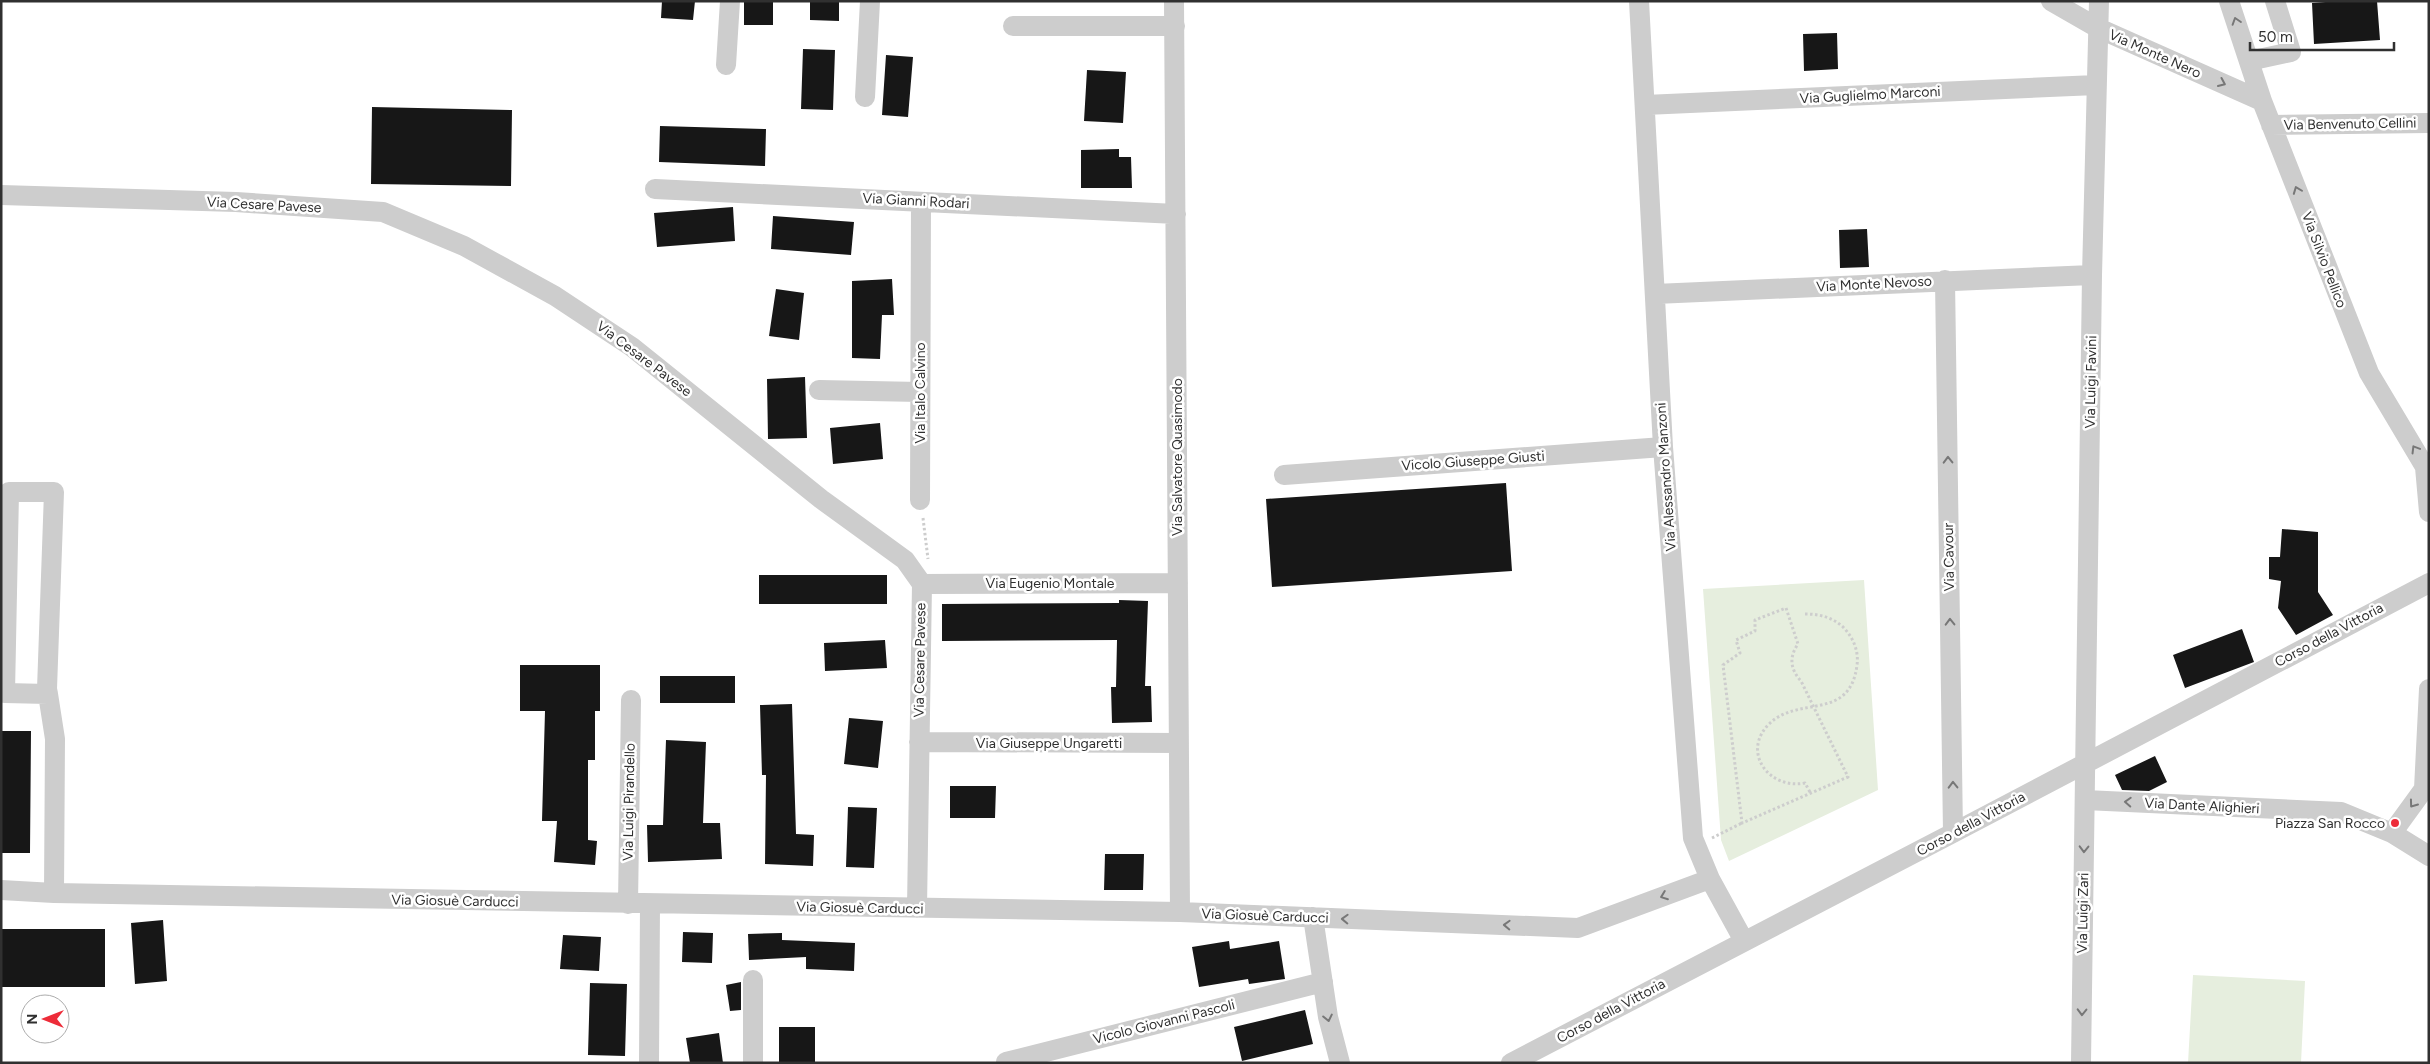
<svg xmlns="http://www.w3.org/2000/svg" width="2430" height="1064" font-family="Figtree,sans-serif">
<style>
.green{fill:#e6eede}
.building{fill:#171717}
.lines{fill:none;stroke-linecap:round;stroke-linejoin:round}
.path{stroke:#cdcdcd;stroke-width:3;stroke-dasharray:2.5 2.5;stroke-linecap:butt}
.minor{stroke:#cdcdcd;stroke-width:20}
.oneway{stroke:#777}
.poi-dot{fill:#ed2c39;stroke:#fff;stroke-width:2}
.labels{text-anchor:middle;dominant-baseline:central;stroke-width:5;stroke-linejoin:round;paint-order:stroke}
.street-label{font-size:14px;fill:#303030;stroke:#fff}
.poi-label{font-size:14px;fill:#303030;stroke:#fff;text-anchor:end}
</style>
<rect width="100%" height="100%" fill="#fff"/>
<!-- green -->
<path class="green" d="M1864,580L1878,790L1729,861L1721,840L1703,589Z
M2193,975L2305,981L2301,1063H2188Z"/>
<!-- building -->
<path class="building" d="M662,1H695L693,20L661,18Z
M744,1H773V25H744Z
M810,1H839V21L810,20Z
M2339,1H2377L2380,40L2314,44L2312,3Z
M1837,33L1838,69L1804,71L1803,34Z
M803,49L835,50L833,110L801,109Z
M886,55L913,57L908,117L882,115Z
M1087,70L1126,72L1123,123L1084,121Z
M372,107L512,110L511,186L371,184Z
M660,126L766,129L765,166L659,162Z
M1119,149V157H1131L1132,188H1081V150Z
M733,207L735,241L657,247L654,213Z
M773,216L854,222L851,255L771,249Z
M1867,229L1869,267L1840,268L1839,230Z
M892,279L894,315H882L880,359L852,358V281Z
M776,289L804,293L799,340L769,336Z
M805,377L807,438L768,439L767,379Z
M880,423L883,459L833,464L830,428Z
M1506,483L1512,571L1272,587L1266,499Z
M2282,529L2318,532V592L2333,615L2296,635L2278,608L2281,581L2269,579V557H2280Z
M759,575H887V604H759Z
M1119,600L1148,601L1145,686H1151L1152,722L1112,723L1111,687H1116L1117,640L942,641V604L1119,603Z
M2242,629L2254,662L2185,688L2173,655Z
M885,640L887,668L825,671L824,643Z
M520,665H600V711H595V760H588V840L597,841L595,865L554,862L557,821H542L545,711H520Z
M660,676H735V703H660Z
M792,704L796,834L814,835L813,866L765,864L766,775H762L760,705Z
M849,718L883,721L878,768L844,764Z
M1,731H31L30,853H1Z
M666,740L706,742L703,823H720L722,859L648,862L647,825H663Z
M2155,756L2167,782L2149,791L2122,790L2115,775Z
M950,786H996L995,818H950Z
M848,807L877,808L874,868L846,867Z
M1105,854H1144L1143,890H1104Z
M163,920L167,981L135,984L131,923Z
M1,929H105V987H1Z
M683,932L713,933L712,963L682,962Z
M782,933V940L855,943L854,971L806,969V957L749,960L748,934Z
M563,935L601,937L599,971L560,969Z
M1229,941L1230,949L1279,941L1285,979L1249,984L1248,979L1199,987L1192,947Z
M741,982V1010L730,1011L726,985Z
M590,983L627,984L625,1056L588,1055Z
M1305,1010L1313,1044L1242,1061L1234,1027Z
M779,1027H815V1063H779Z
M719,1033L723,1063H690L686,1038Z"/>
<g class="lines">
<!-- path -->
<path class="path" d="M923,518L928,559
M1786,608L1798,644C1789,657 1790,669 1801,681L1848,777L1742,823L1723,665L1740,653L1736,640L1755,631V620Z
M1805,614C1819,614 1832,617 1843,627C1853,637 1859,651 1857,665C1850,722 1798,695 1769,724C1741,752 1769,790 1805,783L1811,794
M1712,838L1742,823"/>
<!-- minor -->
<path class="minor" d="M1174,1L1180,912
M1639,1L1663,447L1693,838L1710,879L1744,941
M2051,1L2098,28L2262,101
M2229,1L2262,101L2369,373L2425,467L2429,512
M1013,26H1175
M2249,61L2291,52L2275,1
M726,65L730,1
M865,97L870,1
M1645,105L2096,85
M2271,125L2429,123
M655,189L1176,214
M1,195L236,202L383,212L464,246L555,296L632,347L821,499L905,560L922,584L917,908
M1945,280L1953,833
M1655,294L2092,275
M819,390L920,392
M1284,475L1663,447
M920,500L921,202
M922,584L1178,583
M48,694L5,693L9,492H54L47,689L48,694L55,739L54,893
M919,742L1179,743
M2085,800L2341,812L2392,833L2429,856
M2392,833L2424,789L2429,689
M1,890L54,893L1180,912L1578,928L1710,879
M628,904L631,700
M1313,917L1328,1017L1340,1063
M1006,1062L1323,982
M649,1063L650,904
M753,1063V980
M1511,1063L1953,833L2429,583
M2081,1063L2092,275L2099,1"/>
</g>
<!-- one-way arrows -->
<defs><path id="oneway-chevron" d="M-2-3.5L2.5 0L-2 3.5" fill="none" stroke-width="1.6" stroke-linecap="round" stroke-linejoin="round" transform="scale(1.25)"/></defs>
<g class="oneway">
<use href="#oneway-chevron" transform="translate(2236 21) rotate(-108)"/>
<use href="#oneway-chevron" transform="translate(2222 83) rotate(24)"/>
<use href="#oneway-chevron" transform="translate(2297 190) rotate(-111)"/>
<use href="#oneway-chevron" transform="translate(2415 449) rotate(-121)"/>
<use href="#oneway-chevron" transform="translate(1948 460) rotate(-91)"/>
<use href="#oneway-chevron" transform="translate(1950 622) rotate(-91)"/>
<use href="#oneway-chevron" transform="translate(1953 785) rotate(-91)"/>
<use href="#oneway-chevron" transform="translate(2128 802) rotate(-177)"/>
<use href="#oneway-chevron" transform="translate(2413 804) rotate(126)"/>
<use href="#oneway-chevron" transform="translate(2084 849) rotate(91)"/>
<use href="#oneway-chevron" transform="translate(1664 896) rotate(159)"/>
<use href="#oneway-chevron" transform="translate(1345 919) rotate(-178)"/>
<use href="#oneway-chevron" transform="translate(1507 925) rotate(-178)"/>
<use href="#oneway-chevron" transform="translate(2082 1012) rotate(91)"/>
<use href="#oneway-chevron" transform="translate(1328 1018) rotate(78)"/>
</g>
<!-- markers -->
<circle class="poi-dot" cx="2395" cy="823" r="5"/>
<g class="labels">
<!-- street labels -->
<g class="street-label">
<text transform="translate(2155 54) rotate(24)">Via Monte Nero</text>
<text transform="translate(1870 95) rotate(-3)">Via Guglielmo Marconi</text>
<text transform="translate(2350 124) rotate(-1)">Via Benvenuto Cellini</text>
<text transform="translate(916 201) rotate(3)">Via Gianni Rodari</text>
<text transform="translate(264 205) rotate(3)">Via Cesare Pavese</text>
<text transform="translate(2324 260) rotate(69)">Via Silvio Pellico</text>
<text transform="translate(1874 284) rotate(-3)">Via Monte Nevoso</text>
<text transform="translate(644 359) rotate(37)">Via Cesare Pavese</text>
<text transform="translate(2091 382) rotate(-89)">Via Luigi Favini</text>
<text transform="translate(920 393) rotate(-90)">Via Italo Calvino</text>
<text transform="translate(1177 457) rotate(-90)">Via Salvatore Quasimodo</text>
<text transform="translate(1473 461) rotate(-4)">Vicolo Giuseppe Giusti</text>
<text transform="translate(1666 477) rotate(-94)">Via Alessandro Manzoni</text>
<text transform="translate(1949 557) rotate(-91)">Via Cavour</text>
<text x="1050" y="583">Via Eugenio Montale</text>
<text transform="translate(2329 635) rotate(-28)">Corso della Vittoria</text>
<text transform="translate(920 660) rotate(-89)">Via Cesare Pavese</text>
<text x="1049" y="743">Via Giuseppe Ungaretti</text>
<text transform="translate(629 802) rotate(-89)">Via Luigi Pirandello</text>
<text transform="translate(2202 806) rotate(3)">Via Dante Alighieri</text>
<text transform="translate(1971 824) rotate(-28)">Corso della Vittoria</text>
<text transform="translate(455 901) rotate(1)">Via Giosuè Carducci</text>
<text transform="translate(860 908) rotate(1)">Via Giosuè Carducci</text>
<text transform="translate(2083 913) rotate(-89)">Via Luigi Zari</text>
<text transform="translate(1265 916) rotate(2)">Via Giosuè Carducci</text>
<text transform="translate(1611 1011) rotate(-28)">Corso della Vittoria</text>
<text transform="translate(1164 1022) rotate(-14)">Vicolo Giovanni Pascoli</text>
</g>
<!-- poi labels -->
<g class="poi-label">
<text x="2385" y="823">Piazza San Rocco</text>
</g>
</g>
<!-- border -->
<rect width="2430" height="1064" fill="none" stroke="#303030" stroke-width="5"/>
<!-- north arrow -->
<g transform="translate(45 1019) rotate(270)"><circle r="24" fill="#ffffff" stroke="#acacac"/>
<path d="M0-4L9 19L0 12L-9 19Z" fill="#ed2c39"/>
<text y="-8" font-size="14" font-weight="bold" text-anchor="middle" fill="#303030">N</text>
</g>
<!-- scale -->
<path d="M2250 42v8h144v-8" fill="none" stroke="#303030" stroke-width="2.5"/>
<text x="2258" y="42" font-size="15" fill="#303030" stroke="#ffffff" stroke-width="4" paint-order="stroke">50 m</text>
</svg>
